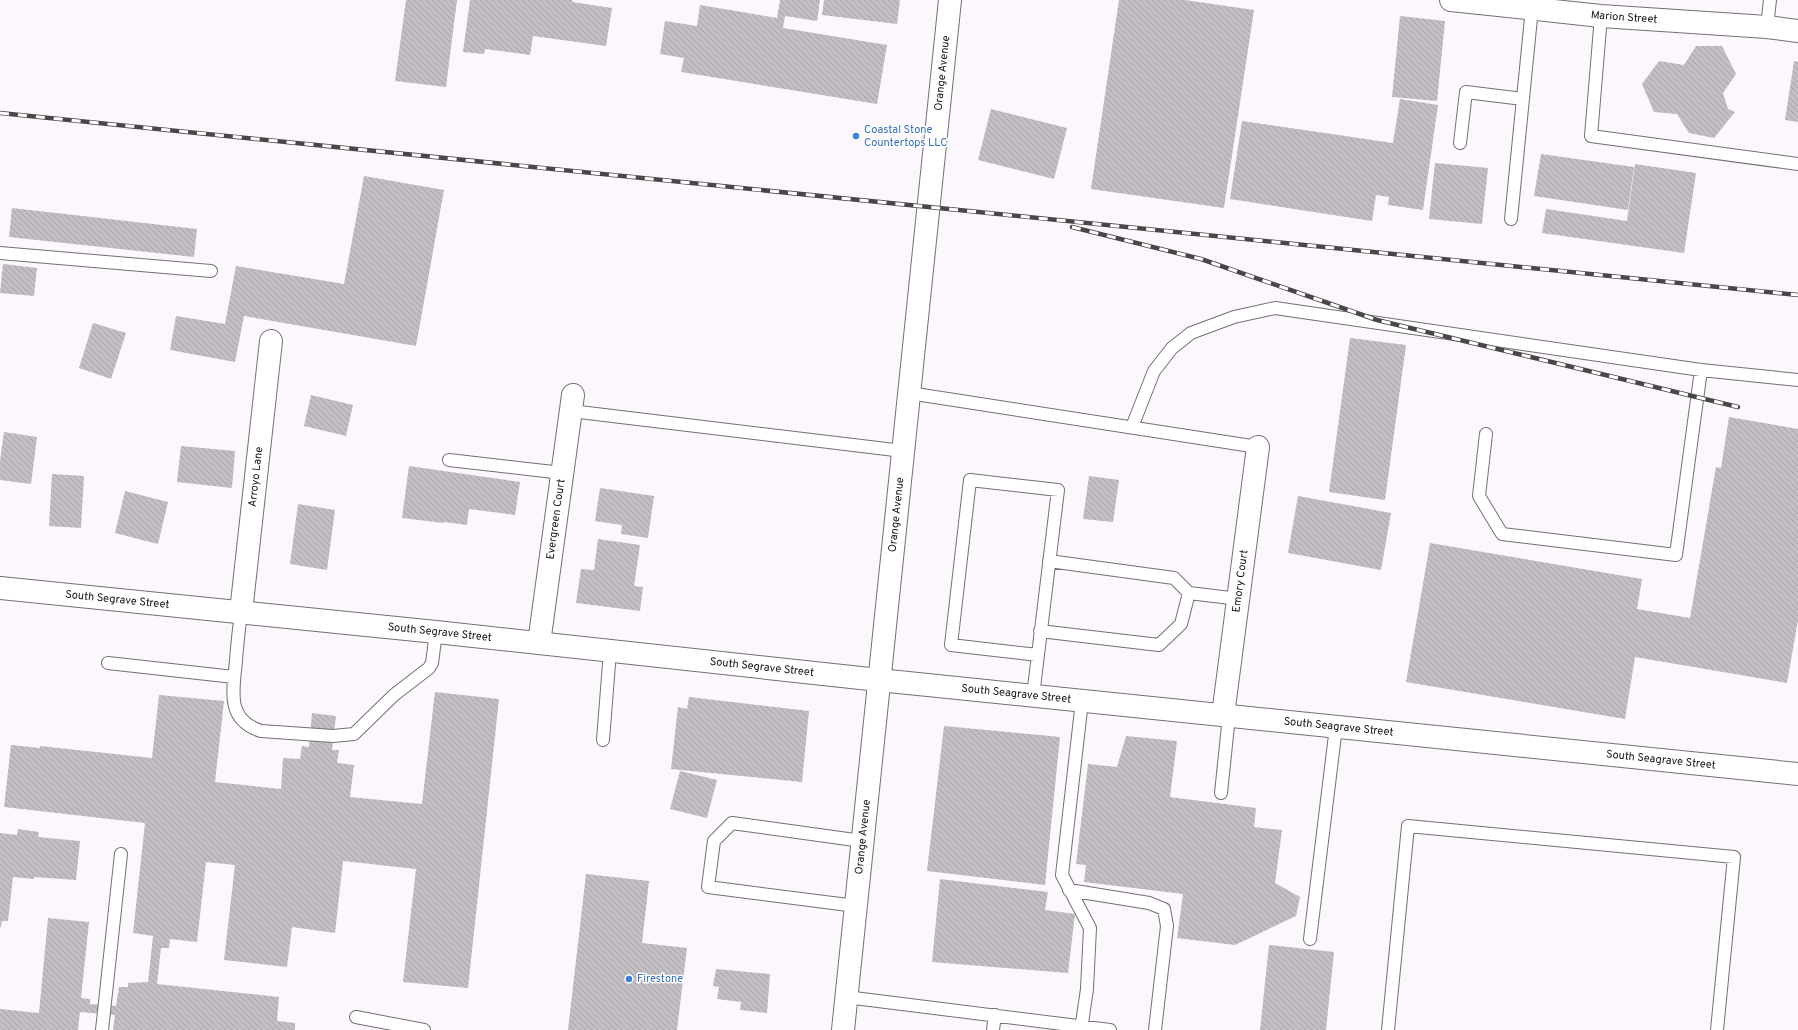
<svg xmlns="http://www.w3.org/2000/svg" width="1798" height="1030" font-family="Overpass,sans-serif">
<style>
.building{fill:url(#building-back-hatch)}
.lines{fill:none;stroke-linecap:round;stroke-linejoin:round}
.service-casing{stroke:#746f74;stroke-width:14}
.minor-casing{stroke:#746f74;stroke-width:24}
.tertiary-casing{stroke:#746f74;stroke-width:24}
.service{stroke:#fff;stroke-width:12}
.minor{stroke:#fff;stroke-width:22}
.tertiary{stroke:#fff;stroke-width:22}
.rail-casing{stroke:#494649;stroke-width:4.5}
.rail{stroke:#fff;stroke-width:3;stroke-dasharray:9;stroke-linecap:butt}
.shop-dot{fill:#3f7fe0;stroke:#fff;stroke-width:1.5}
.labels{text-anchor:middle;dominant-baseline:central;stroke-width:3;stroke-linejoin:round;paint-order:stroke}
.street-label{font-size:11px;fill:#141214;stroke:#fff}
.shop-label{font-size:11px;fill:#366cbe;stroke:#fff;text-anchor:start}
</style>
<defs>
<pattern id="building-back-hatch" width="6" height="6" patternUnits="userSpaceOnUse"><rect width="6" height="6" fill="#c3bec3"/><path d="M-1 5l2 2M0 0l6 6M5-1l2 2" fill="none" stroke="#a7a2a7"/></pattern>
</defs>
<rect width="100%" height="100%" fill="#fcf7fc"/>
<!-- building -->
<path class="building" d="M406,0H457L446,87L395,81Z
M470,0H572V2L612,8L606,46L533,36L530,55L485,49L484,54L463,52Z
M780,0H820L817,21L785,16L783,28L887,45L877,104L681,72L684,58L660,54L665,21L697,26L700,5L777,18Z
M824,0H900L897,24L822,15Z
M1119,0H1185L1254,10L1224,208L1091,189Z
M1400,16L1445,21L1437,101L1392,97Z
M1696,46H1722L1736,74L1723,93L1728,109L1735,112L1714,138L1689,133L1677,114L1654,112L1642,84L1659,61L1684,65Z
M1794,61L1798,62V122L1785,120Z
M1400,99L1438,105L1423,210L1388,205L1389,197L1376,195L1372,221L1230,199L1242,121L1393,143Z
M991,109L1067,128L1054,179L978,160Z
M1541,154L1634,167L1628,210L1534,196Z
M1435,163L1488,168L1482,224L1429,219Z
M1635,164L1696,173L1684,253L1542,233L1546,209L1627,221Z
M364,176L444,190L416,346L244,316L235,362L170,350L176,316L225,324L236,266L344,284Z
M12,208L197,229L194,257L9,237Z
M3,264L37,268L34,296L0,293Z
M93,323L126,333L111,379L79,368Z
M1350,338L1406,345L1385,500L1329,492Z
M311,395L353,405L346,436L304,426Z
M1729,417L1798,429V620L1787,683L1635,657L1625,719L1406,682L1430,543L1642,579L1637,609L1690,618L1716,467L1721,468Z
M4,432L37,437L31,484L0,480V461Z
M181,446L235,451L232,488L177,482Z
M409,466L520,482L515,515L469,509L467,525L444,522L443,523L402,518Z
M52,474L84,476L81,528L49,526Z
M1089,476L1119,480L1113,522L1083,519Z
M600,488L654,496L648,538L621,534L622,525L595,521Z
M125,491L168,502L158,544L115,533Z
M1298,496L1391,513L1381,570L1288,553Z
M298,504L335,510L327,570L290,564Z
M598,539L640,545L634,586L643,587L640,611L576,603L581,569L594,570Z
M435,692L499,699L468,988L403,982L416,869L343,861L335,933L292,927L287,967L224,960L235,865L206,862L197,942L170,939L169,948H161L157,984L279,997L277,1021L295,1023V1030H113L115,1015L80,1012L78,1030H0V1009L39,1013L48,918L89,922L81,998L90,999V1004L116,1006L119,987H128V983L148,982L153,936L133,933L145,823L4,807L11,745L40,748V746L152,758L159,695L224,701L215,782L281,789L283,758L300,759L302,746L309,747L312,713L336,716L332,750H339L337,763L354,765L350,797L422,804Z
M689,697L809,711L802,782L671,769L678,707L687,709Z
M944,726L1060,737L1045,885L927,871Z
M1126,736L1177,741L1170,797L1256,808L1254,827L1282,830L1275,883L1300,897L1296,916L1235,945L1177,938L1183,894L1084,882L1086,865L1076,864L1088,764L1117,767Z
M680,771L717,780L707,818L670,809Z
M18,829L39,832L38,837L80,841L76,880L34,877V879L13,877L8,921H2L0,930V833L17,835Z
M586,874L649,881L642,943L687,948L677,1030H568Z
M940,879L1048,892L1045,910L1075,914L1068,973L932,962Z
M1269,945L1334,952L1326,1030H1260Z
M716,969L770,974L767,1013L740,1010L741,1002L717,999L719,987L713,986Z"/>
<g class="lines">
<!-- service casing -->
<g class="service-casing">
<path id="service" d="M1601,16L1591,136L1798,164
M1767,27L1770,0
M1460,143L1466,92L1523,99
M1511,219L1532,8
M0,253L211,271
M909,393L1258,447
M571,411L903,451
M1132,427L1154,371L1172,348L1191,333L1234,317L1275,308L1701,370L1798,380
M1486,434L1479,496L1502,534L1676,555L1701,370
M449,460L562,473
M1049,561L1174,578L1189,593L1239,599
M241,612C239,629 237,645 236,661C233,691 226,720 261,731L333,736L354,734L394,695L429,668L432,663L436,632
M1040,631L1159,645L1181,624L1189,593
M108,663L234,677
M1033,696L1058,490L970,480L951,645L1038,655
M603,740L610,651
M1221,793L1229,716
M1069,890L1149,903L1164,909L1167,926L1155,1030
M856,906L708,887L714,841L732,823L862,841
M1310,939L1336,727
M846,997L1110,1030
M356,1017L424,1030
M102,1030L121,854
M993,1030L995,1015
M1081,1030L1087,989L1090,928L1062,875L1082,701
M1388,1030L1408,826L1734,857L1717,1030"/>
</g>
<!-- minor casing -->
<g class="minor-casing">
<g id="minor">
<path id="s1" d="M1451,0L1601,16L1767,27L1798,31"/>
<path id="s2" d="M0,588L436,632L879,680"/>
<path id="s3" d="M241,612L271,341"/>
<path id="s4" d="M539,643L573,395"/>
<path id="s5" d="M1223,715L1258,447"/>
</g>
</g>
<!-- tertiary casing -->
<g class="tertiary-casing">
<g id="tertiary">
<path id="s6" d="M879,680L1798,774"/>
<path id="s7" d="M843,1030L950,0"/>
</g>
</g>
<!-- service -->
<use href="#service" class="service"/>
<!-- minor -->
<use href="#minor" class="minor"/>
<!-- tertiary -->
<use href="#tertiary" class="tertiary"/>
<!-- rail casing -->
<g class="rail-casing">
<path id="rail" d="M0,113L1798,295
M1072,227L1201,259L1377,320L1738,407"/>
</g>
<!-- rail -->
<use href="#rail" class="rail"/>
</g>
<!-- markers -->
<g class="shop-dot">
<circle cx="856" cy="136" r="4"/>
<circle cx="629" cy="979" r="4"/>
</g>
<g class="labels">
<!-- street labels -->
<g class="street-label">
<text stroke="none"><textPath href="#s1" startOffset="174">Marion Street</textPath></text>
<text stroke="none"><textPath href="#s7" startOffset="962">Orange Avenue</textPath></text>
<text stroke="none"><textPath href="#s3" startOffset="136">Arroyo Lane</textPath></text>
<text stroke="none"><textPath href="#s7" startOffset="518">Orange Avenue</textPath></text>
<text stroke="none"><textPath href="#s4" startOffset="125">Evergreen Court</textPath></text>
<text stroke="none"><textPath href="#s5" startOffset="135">Emory Court</textPath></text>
<text stroke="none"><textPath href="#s2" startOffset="118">South Segrave Street</textPath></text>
<text stroke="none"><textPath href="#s2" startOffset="442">South Segrave Street</textPath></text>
<text stroke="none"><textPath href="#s2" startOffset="766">South Segrave Street</textPath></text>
<text stroke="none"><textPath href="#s6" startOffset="138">South Seagrave Street</textPath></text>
<text stroke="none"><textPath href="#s6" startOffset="462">South Seagrave Street</textPath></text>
<text stroke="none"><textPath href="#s6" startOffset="786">South Seagrave Street</textPath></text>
<text stroke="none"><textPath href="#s7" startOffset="194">Orange Avenue</textPath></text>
</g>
<!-- shop labels -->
<g class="shop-label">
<text x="864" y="130">Coastal Stone<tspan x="864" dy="13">Countertops LLC</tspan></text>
<text x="637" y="979">Firestone</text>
</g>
</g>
</svg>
